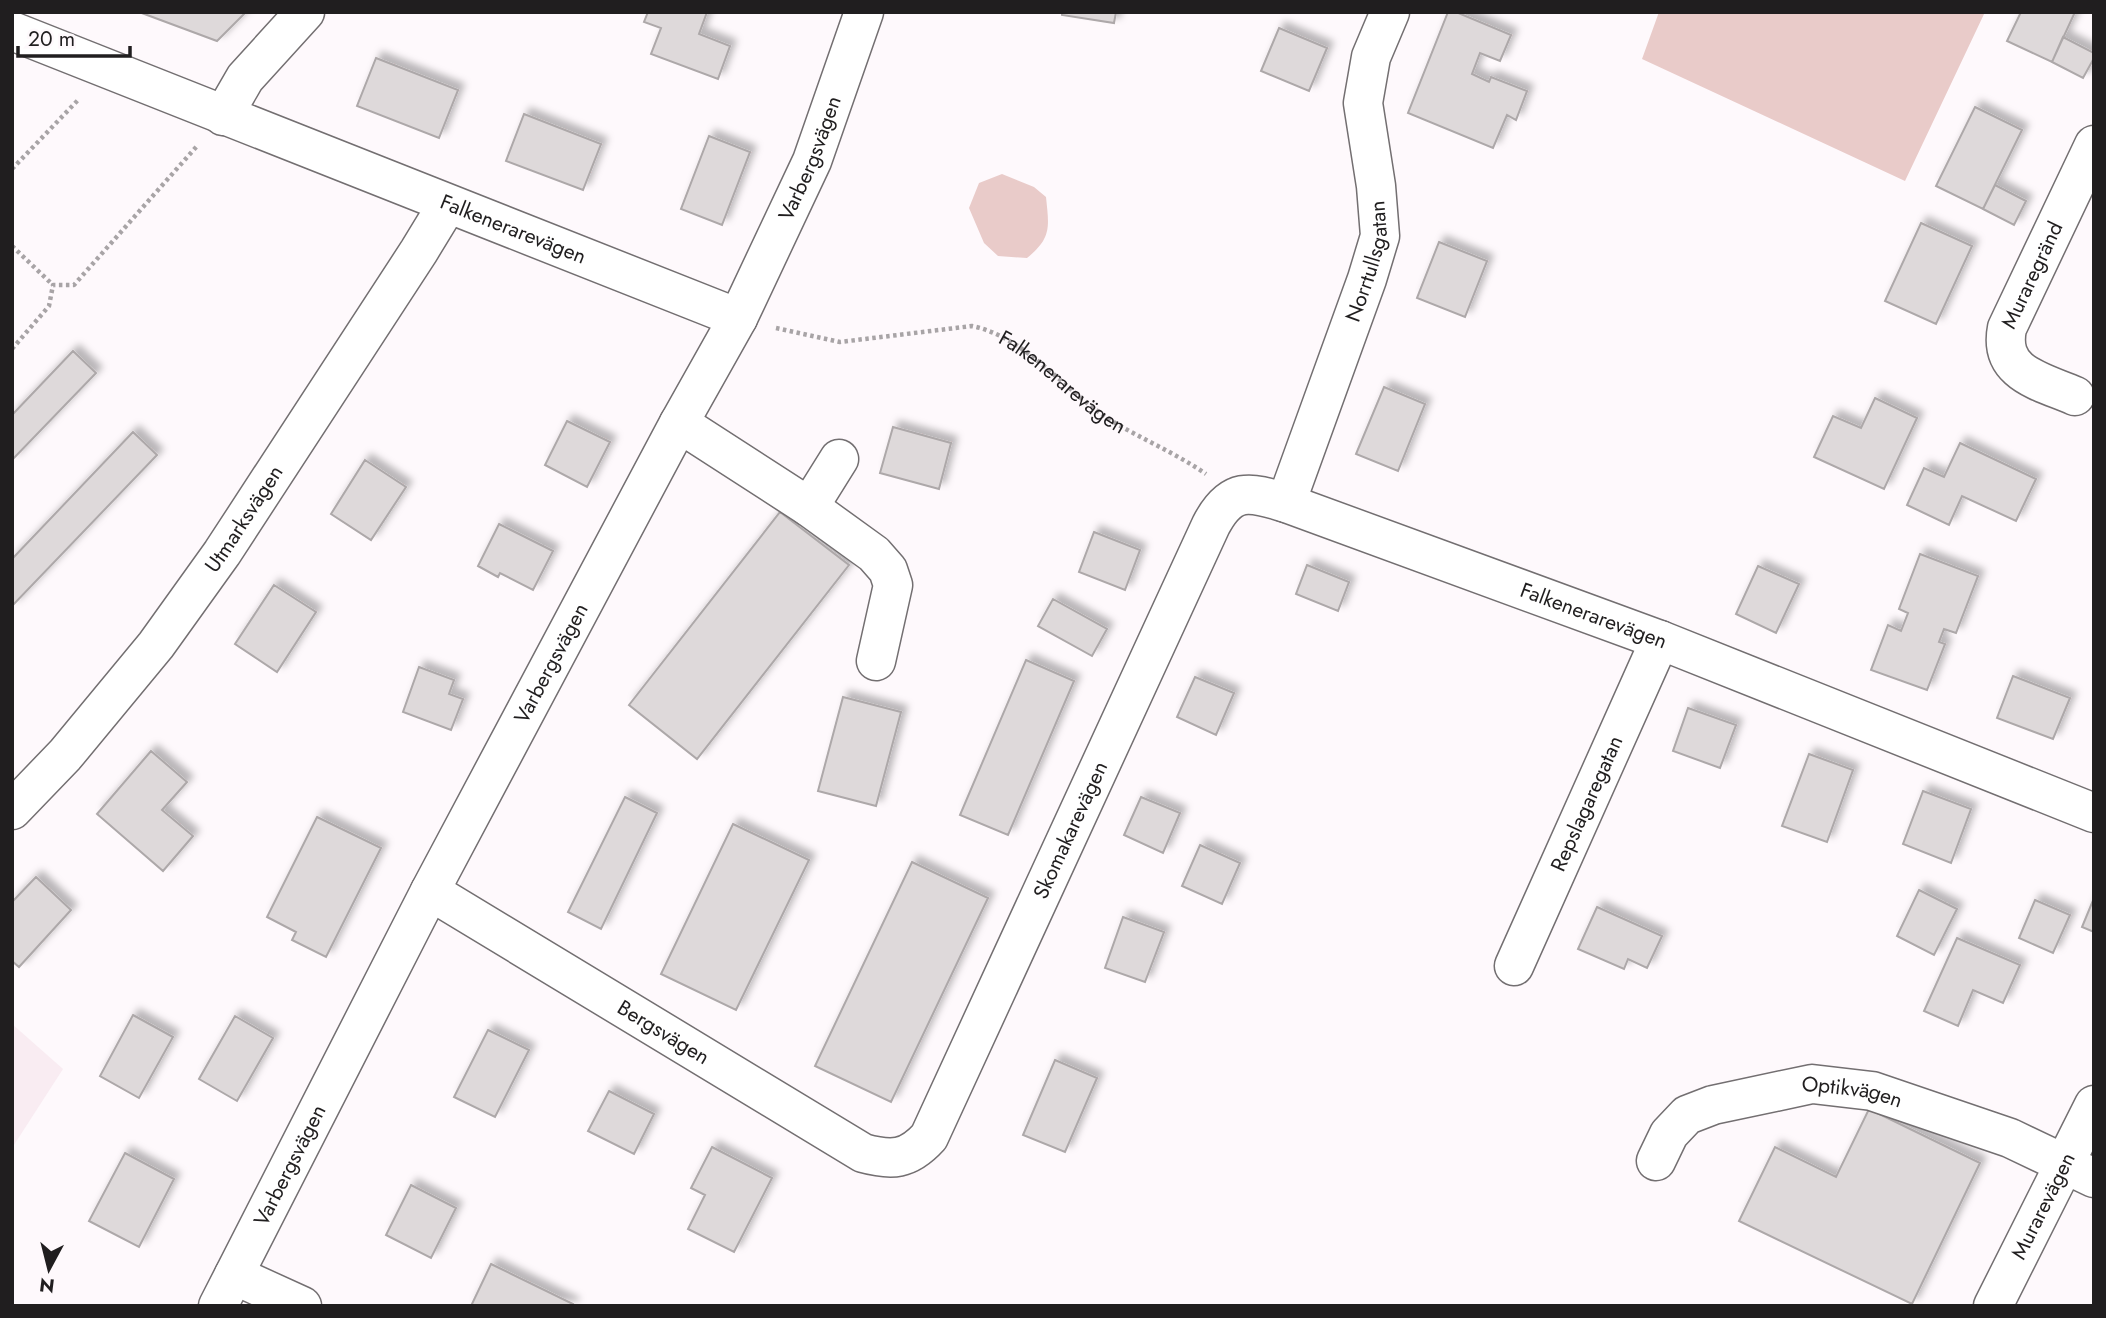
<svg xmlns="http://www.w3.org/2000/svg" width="2106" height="1318" font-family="Jost,sans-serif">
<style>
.built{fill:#f9ecf2}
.green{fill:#e9cbc9}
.building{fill:#ded9da;stroke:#ada8a9;stroke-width:2;filter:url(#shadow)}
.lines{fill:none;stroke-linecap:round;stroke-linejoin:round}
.minor-casing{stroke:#736f71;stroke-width:41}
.major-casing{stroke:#736f71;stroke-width:41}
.path{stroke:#a8a4a6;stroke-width:4.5;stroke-dasharray:3.5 3.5;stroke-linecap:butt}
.minor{stroke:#fff;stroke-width:38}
.major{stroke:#fff;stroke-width:38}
.labels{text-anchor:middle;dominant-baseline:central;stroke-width:5;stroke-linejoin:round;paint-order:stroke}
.street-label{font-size:21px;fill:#201e1f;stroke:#fef9fc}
</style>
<defs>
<filter id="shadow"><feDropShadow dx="6" dy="-6" stdDeviation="3.5" flood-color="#0004"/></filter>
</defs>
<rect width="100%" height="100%" fill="#fef9fc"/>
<!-- built -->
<path class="built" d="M12,1024L63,1069L12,1148Z"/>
<!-- green -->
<path class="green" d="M1659,12H1985L1905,181L1642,59Z
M1002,174L1034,187L1046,197C1049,227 1052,238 1027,258L998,256L984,243L969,208L979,183Z"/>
<!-- building -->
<path class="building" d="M139,12H246L217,41Z
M648,12H707L699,34L730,46L718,79L651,54L661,28L644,22Z
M1062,12H1116L1114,23L1062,15Z
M1448,12H1456L1511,35L1500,61L1480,53L1472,74L1489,82L1491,77L1527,91L1516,120L1507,115L1493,148L1408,113Z
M2021,12H2075L2052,62L2007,41Z
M1279,28L1327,48L1309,91L1261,71Z
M2063,37L2094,53V58L2083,78L2052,62Z
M376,58L458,90L439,138L357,106Z
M1975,107L2022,130L1983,209L1936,186Z
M524,114L601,144L583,190L506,161Z
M709,136L750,152L722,225L681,209Z
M1995,185L2026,201L2014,225L1983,209Z
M1921,223L1972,246L1936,324L1885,301Z
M1439,242L1487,261L1465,317L1417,298Z
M73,351L96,373L12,460V415Z
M1384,387L1425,404L1398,471L1356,454Z
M1875,398L1917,418L1884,489L1814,457L1833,416L1861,428Z
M567,421L610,442L587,487L545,465Z
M893,427L951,443L939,489L880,473Z
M133,432L157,455L12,606V559Z
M1960,443L2036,479L2016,521L1962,496L1949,525L1907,505L1924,468L1944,477Z
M365,460L406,487L371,540L331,514Z
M780,512L849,565L697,759L629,705Z
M499,524L553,551L533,590L500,573L498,577L478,566Z
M1094,532L1140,550L1125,590L1079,572Z
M1920,554L1978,576L1956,633L1944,629L1939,642L1945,644L1927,690L1871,670L1888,625L1901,631L1908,613L1899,609Z
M1307,565L1349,582L1338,611L1296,594Z
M1758,566L1799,584L1776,633L1736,614Z
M274,585L316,612L277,672L235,644Z
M1053,599L1107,629L1092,656L1038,626Z
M1026,660L1074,681L1008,835L960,815Z
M419,667L454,680L449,694L463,699L451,730L403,712Z
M2013,676L2070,698L2053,739L1997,718Z
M1195,677L1234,693L1216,735L1177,717Z
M843,697L901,712L876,806L818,791Z
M1688,708L1736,725L1720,768L1673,751Z
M151,751L187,782L162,810L193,836L163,871L97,814Z
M1809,754L1853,770L1827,842L1782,826Z
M1923,791L1971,809L1951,863L1903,844Z
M625,797L657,813L601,929L568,912Z
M1141,797L1180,813L1163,853L1124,835Z
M317,817L381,848L326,957L292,940L296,932L267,917Z
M733,824L809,860L736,1010L661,974Z
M1200,845L1240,863L1222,904L1182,886Z
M912,862L988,898L891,1102L815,1066Z
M36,877L71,910L19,967L12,961V902Z
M1919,890L1957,909L1934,955L1897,936Z
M2094,898V932L2082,927Z
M2035,900L2070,915L2053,953L2019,938Z
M1597,907L1662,936L1647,968L1628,959L1624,969L1578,949Z
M1123,917L1164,932L1145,982L1105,968Z
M1957,938L2020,965L2003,1003L1973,990L1958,1026L1924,1011Z
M133,1015L173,1037L139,1098L100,1076Z
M235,1016L273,1038L237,1101L199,1079Z
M488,1030L529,1050L495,1117L454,1097Z
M1055,1060L1097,1078L1065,1152L1023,1135Z
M609,1091L654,1114L634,1154L588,1131Z
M1869,1109L1980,1163L1912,1304L1739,1221L1775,1147L1836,1177Z
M712,1147L772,1178L734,1252L688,1229L705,1195L691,1188Z
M125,1153L174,1179L139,1247L89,1221Z
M411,1185L456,1208L431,1258L386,1235Z
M491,1264L573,1304L572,1306H471Z"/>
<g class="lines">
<!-- minor casing -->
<g class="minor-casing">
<g id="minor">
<path id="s2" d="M12,31L738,318"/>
<path d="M223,116L245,78L305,12"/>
<path id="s3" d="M2075,396C2041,381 1998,374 2007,328L2094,145"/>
<path d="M679,423L809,507L874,554L888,570L893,585L876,661"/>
<path id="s4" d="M1286,503L1367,279L1380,236L1376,186L1363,103L1371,57L1390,12"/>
<path d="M809,507L839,459"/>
<path id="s5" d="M12,810L65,755L156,645L222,553L419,251L447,205"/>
<path id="s6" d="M430,891L863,1153C892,1161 908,1160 929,1137L1211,525C1231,487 1249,491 1286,503L1660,640L2094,813"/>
<path id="s7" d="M1514,966L1660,640"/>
<path id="s8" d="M1656,1161L1669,1134L1687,1115L1713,1105L1812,1084L1872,1091L2010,1138L2094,1178"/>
<path d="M234,1275L302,1306"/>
<path id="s9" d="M1993,1306L2094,1105"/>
</g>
</g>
<!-- major casing -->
<g class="major-casing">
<g id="major">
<path id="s10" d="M218,1306L430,891L679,423L738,318L812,161L864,12"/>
</g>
</g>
<!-- path -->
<g class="path">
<path d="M12,169L79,99"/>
<path d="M12,246L53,285"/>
<path id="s1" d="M776,328L840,342L972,326C1029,338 1067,395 1117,424C1146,441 1177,454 1206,474"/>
<path d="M12,349L49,306L53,285H74L197,146"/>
</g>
<!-- minor -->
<use href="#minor" class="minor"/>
<!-- major -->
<use href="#major" class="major"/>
</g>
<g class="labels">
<!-- street labels -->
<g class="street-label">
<text stroke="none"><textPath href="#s10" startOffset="1292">Varbergsvägen</textPath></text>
<text stroke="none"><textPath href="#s2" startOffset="539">Falkenerarevägen</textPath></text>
<text stroke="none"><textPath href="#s4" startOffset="256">Norrtullsgatan</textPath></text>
<text stroke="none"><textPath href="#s3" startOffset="166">Muraregränd</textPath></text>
<text stroke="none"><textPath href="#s1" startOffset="306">Falkenerarevägen</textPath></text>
<text stroke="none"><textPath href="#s5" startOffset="373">Utmarksvägen</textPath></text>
<text stroke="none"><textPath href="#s6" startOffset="1670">Falkenerarevägen</textPath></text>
<text stroke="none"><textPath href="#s10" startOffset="724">Varbergsvägen</textPath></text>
<text stroke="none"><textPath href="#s7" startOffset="178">Repslagaregatan</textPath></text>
<text stroke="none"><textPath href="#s6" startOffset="917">Skomakarevägen</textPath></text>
<text stroke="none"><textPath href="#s6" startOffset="273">Bergsvägen</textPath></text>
<text stroke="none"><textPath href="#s8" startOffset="226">Optikvägen</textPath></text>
<text stroke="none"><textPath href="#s10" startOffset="158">Varbergsvägen</textPath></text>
<text stroke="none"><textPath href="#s9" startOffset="112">Murarevägen</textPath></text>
</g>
</g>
<!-- border -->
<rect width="2106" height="1318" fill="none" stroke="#201e1f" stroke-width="28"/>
<!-- north arrow -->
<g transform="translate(49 1269) rotate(187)" stroke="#fef9fc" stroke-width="5" paint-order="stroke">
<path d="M0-5L12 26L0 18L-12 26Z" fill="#201e1f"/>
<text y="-10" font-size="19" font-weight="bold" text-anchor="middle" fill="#201e1f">N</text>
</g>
<!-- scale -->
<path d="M18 46v10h112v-10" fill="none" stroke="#201e1f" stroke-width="3.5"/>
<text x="28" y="46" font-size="21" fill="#201e1f" stroke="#fef9fc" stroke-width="5" paint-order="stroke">20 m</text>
</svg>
